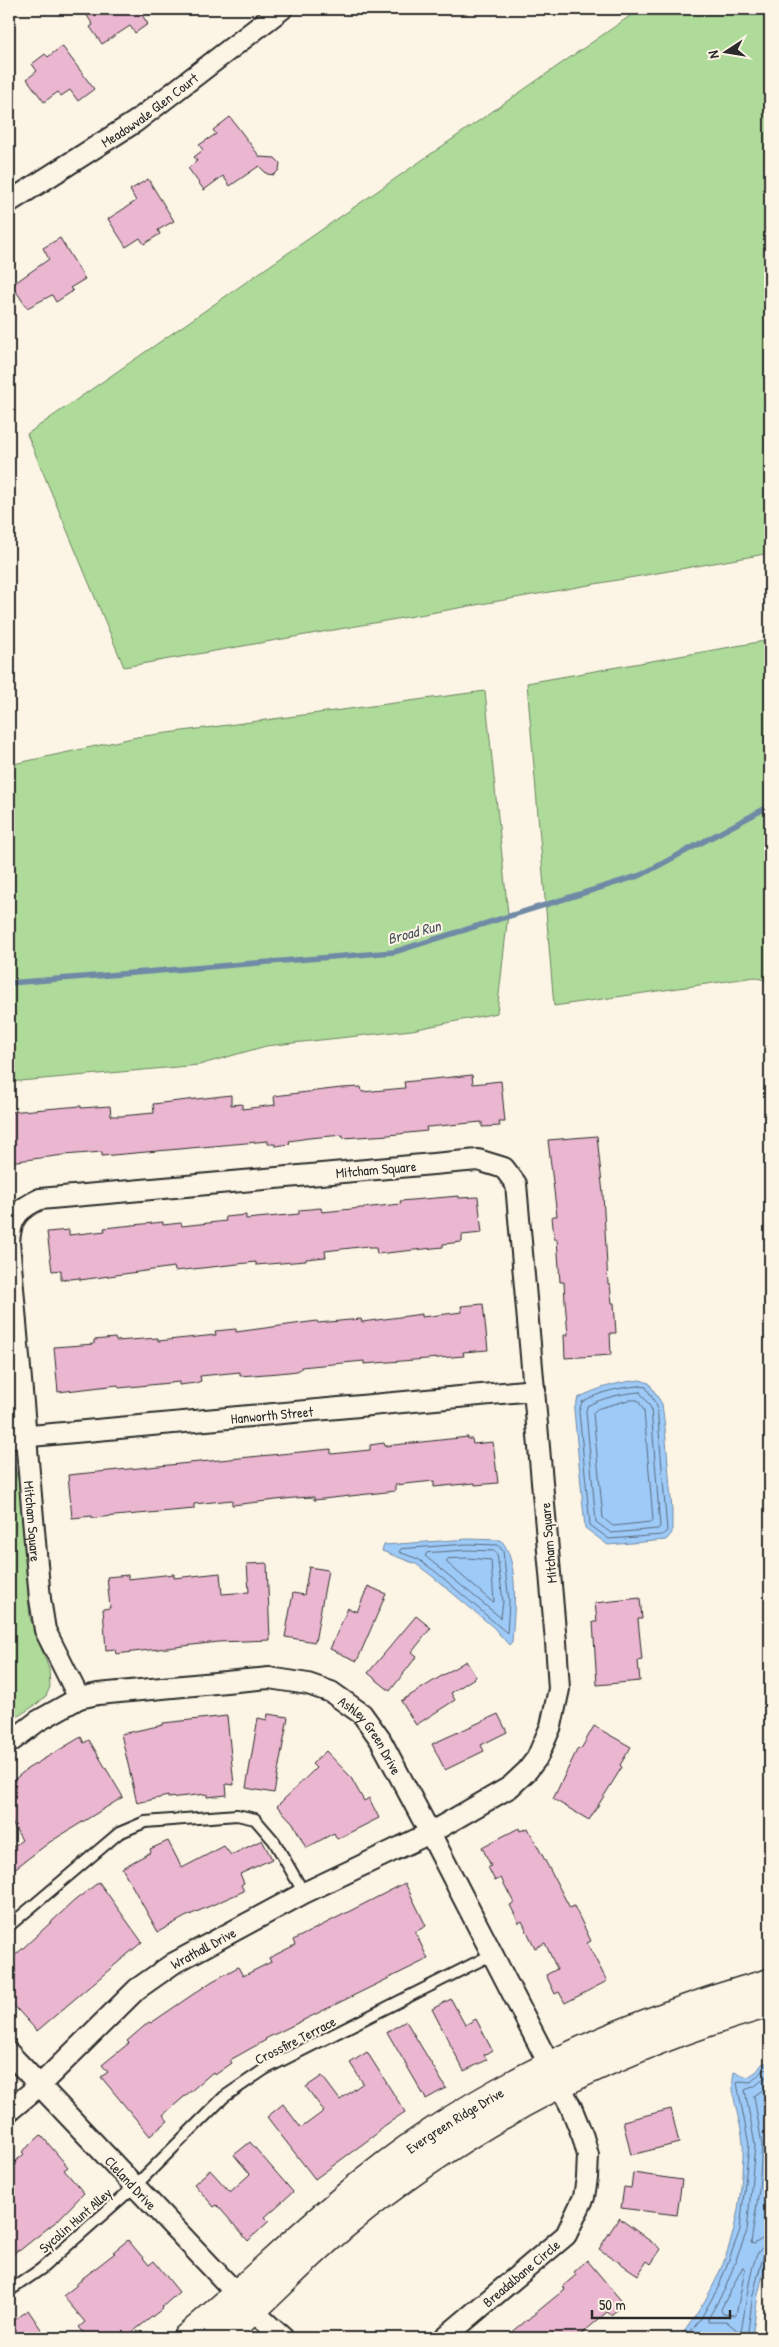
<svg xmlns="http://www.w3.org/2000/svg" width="779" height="2347" font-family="'Patrick Hand',sans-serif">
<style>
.green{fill:#aedb99;stroke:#6c8362}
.water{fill:#9ecaf8;stroke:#708aa6}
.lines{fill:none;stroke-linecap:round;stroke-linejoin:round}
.shore{stroke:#596b7d;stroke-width:1}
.stream{stroke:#708aa6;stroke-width:5.5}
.building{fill:#eab6d0;stroke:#2b2b2b}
.lane-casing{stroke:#2b2b2b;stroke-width:14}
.street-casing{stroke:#2b2b2b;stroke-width:24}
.secondary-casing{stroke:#2b2b2b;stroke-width:31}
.lane{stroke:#fcf5e5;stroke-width:10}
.street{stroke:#fcf5e5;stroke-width:20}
.secondary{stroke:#fcf5e5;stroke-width:28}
.labels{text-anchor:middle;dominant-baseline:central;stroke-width:4;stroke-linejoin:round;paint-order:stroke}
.street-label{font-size:14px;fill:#2b2b2b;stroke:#fcf5e5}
.water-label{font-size:15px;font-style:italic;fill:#48535e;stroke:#fcf5e5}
</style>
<rect width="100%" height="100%" fill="#fcf5e5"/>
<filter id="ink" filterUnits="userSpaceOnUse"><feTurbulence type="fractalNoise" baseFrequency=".02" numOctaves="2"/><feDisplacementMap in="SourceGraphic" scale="10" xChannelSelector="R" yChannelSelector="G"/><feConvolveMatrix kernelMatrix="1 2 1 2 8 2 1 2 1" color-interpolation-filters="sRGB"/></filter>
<g filter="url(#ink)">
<!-- green -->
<path class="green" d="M640,9H770V551L765,554L124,667L27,434Z
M770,640V982L755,977L554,1006L527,683Z
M485,691L508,914L497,1013L412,1030L266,1046L199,1065L9,1082V765L137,737Z
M9,1460L14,1466L19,1482L30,1618L49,1669L50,1687L46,1696L37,1704L9,1722Z"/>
<!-- water -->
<path class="water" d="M640,1380L649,1383L662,1404L665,1428L672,1511V1533L666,1540L608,1545L585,1528L574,1410L578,1398C597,1388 619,1382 640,1380Z
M468,1539L501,1540C520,1562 514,1614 512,1642L509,1645L493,1627L432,1576L416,1564L382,1551L384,1545Z
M770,2062V2246L758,2295L752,2338H729L724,2333H715L709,2338H679C719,2288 738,2237 742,2174C742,2164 744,2153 743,2143C741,2120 729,2094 734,2072L748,2077L757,2071L762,2064Z"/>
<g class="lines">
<!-- shore -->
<path class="shore" d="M640,1386L646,1387L657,1406L667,1531L662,1535L609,1539L590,1525L579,1411L582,1402C599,1392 621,1387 640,1386Z
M640,1392L651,1408L660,1527L658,1529L611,1533L596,1522L586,1411L587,1406C602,1398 623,1393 640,1392Z
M629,1400H638L644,1411L653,1520L651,1522L613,1526L603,1518L593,1413L597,1409Z
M468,1544L498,1545L503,1551L509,1601L507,1633L436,1572L418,1559L399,1552L401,1549Z
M468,1550L495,1551L497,1554L503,1601L501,1618L425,1556L427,1553Z
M468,1558L491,1560L494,1602L491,1601L446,1562L448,1559Z
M770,2074L755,2086L745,2090L755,2145L747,2231L725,2289L708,2319V2322H727L738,2331H741C745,2314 750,2261 760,2250C763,2246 766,2246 770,2246
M770,2085L754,2096L762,2145L759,2190L751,2243L754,2244L762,2239L770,2238
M743,2267L745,2270L736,2315L723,2314L721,2310Z
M685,2338L700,2320L719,2286L740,2230L749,2145L737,2083L739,2081L751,2082L765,2069L770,2068
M747,2338L753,2294L763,2257L766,2253L770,2252"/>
<!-- stream -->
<path class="stream" d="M9,983L394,952L641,875L770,806"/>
</g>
<!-- building -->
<path class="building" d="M95,9H138L148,24L135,33L130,26L102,44L90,27L93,25L86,14Z
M62,46L94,89L78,101L70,90L61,96L58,92L44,102L27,79L37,71L32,64L45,54L48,57Z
M230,117L260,157L275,158L280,163L279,170L274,175L267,174L259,166L230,186L223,176L204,190L188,168L197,161L194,157L203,150L199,145L216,134L213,130Z
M148,179L174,221L158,230L160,234L144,244L140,238L126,247L108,219L136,201L130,190Z
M60,238L85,279L70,288L73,291L56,302L52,295L27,308L12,285L49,259L43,248Z
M472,1075L473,1084L501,1081L505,1122H499L500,1126L482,1127V1122L428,1127H426L427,1131L389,1135L343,1138V1135L309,1138L289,1141L290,1144L275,1146V1144H268V1141L102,1156V1152L64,1155L9,1162V1112L81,1106V1108L110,1106L111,1116H121L154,1113L153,1104L231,1095V1105L242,1104V1109L275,1105L274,1096L341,1088L361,1087L362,1092L405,1088L404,1082Z
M597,1136L603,1194L608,1284H610L612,1303H614L616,1333H610L611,1355L565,1358L564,1335H568L565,1301L564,1282H560L557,1239H554L552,1216H557L548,1140Z
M459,1196V1198L478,1197L482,1233L462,1235V1242L443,1244V1247L377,1254L376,1248H368V1246L325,1251L326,1257L306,1259V1261L256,1265V1262L175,1271L174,1267L80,1280V1278L61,1280V1270L52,1271L47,1232L69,1230V1235L105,1231L104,1228L163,1222V1225L181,1223L182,1226L226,1221L225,1217L246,1215V1219L299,1214V1210L321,1208L322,1212L401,1204L400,1201Z
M483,1304L488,1350L463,1352L464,1356L364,1364V1361L301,1367V1369L297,1371L279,1373L240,1376V1372L200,1376L201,1381L196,1383L179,1385V1382L119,1388L118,1385L58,1392L54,1347L94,1344V1340L115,1338L116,1341L158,1338V1341L216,1335L215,1331L236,1329V1332L317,1321L318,1323L361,1319L362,1322L422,1314V1317L462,1312L461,1306Z
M468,1437V1439H472L473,1444L493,1442L498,1483L475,1485V1483L434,1487V1481L395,1485V1491L314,1500V1497L294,1498L232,1505V1500L194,1504V1509L92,1518V1516L72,1518L68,1475L331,1449V1454L370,1450V1445L384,1443L385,1446Z
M267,1563L270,1640L218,1642L116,1654L115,1649L106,1650L103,1609L110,1608L107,1577L128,1575V1579L174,1574V1578L220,1573L222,1594L249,1592L247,1564Z
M309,1567L328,1570L315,1642L285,1637L293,1593L304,1595Z
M368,1586L386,1594L357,1661L330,1649L348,1608L357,1612Z
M640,1598L642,1619H638L642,1660L638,1661L640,1681L597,1685L593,1622H597L595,1603Z
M416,1616L431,1628L412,1652L417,1656L390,1691L368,1673Z
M466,1661L476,1677L451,1693L455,1700L416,1725L401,1701Z
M268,1714L288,1717L274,1793L246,1788L258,1718L267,1720Z
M498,1714L507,1732L481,1745L484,1751L445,1770L432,1744Z
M227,1716L234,1785L226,1784L227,1795L207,1797V1794L168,1798V1796L137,1803L121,1734L163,1725V1723Z
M594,1726L631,1747L620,1765L622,1767L589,1820L553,1799L578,1748L581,1749Z
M81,1737L84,1743L89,1740L123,1797L50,1842L9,1873V1850L22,1840L9,1818V1784L27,1769Z
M326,1751L350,1776L364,1801L369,1798L379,1818L337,1839L334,1833L306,1848L293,1823L277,1806L316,1768L312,1764Z
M519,1828L520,1831L528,1828L570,1908L574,1906L591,1941L587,1943L607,1981L565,2003L559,1992L555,1994L546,1975L557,1969L545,1943L535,1948L522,1921L519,1923L510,1905L514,1903L501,1878L495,1881L488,1867L491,1866L482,1847Z
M262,1840L272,1859L240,1874L244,1883L241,1885L244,1891L185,1917L158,1932L122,1868L151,1852L150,1849L168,1841L182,1868L224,1846L231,1855Z
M99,1882L142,1942L37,2031L9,2000V1961L74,1901Z
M405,1883L426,1926L415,1932L428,1959L265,2039L266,2040L230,2060L232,2063L215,2075L213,2072L163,2115L168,2121L150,2136L101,2077L108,2072L102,2065L129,2043L127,2041L149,2022L151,2023L211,1982L238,1967L243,1976L271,1962L269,1958L295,1945L293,1940Z
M451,1999L465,2025L476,2019L492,2050L484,2055L487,2060L464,2071L432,2009Z
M406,2021L446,2088L426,2099L387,2032Z
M367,2052L405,2112L378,2130L379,2132L315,2179L267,2117L283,2104L301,2128L324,2111L306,2087L322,2076L340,2100L363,2083L350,2063Z
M671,2109L679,2143L631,2155L623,2121Z
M41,2135L68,2167L64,2170L84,2193L58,2220L19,2251L18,2250L9,2257V2167L24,2154L22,2152Z
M250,2142L293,2192L265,2217L269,2221L248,2241L217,2205L214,2207L194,2184L210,2170L230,2192L250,2174L234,2155Z
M633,2173L682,2180L677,2215L621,2208L624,2187L631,2188Z
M619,2218L661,2249L651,2264L647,2261L638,2275L599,2249Z
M128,2240L149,2265L154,2261L179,2292L161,2308L162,2309L125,2338H88L79,2327L85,2322L63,2296L77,2285L75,2284L115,2253L113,2252Z
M587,2260L624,2304L611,2315L607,2312L577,2338H505L565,2289L563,2286L576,2275L574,2272Z
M28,2310L47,2338H9V2323Z"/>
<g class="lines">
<!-- lane casing -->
<g class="lane-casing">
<path id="lane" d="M9,1926L119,1833L145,1822L237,1815L255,1819L274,1841L304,1893
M9,2291L41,2269L135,2186L224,2097L265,2069L493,1954"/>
</g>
<!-- street casing -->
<g class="street-casing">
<g id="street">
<path id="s1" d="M9,202L135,122L282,9"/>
<path id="s2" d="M9,1438L535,1390"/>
<path id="s3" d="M9,1743L38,1721L79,1698L98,1694L269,1678L308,1684L331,1692L362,1714L380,1739L430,1833L571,2107L583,2137L588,2155L587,2178L584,2197L566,2235L444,2338"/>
<path id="s4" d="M9,2053L253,2311L283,2338"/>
<path id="s5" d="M9,2111L40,2085L137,1989L174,1963L304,1893L430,1833L510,1787L527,1771L537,1758L551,1726L559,1689L556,1642L516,1184L504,1168L478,1160L40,1199C18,1209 11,1217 9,1242L40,1599L45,1630L79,1698"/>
</g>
</g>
<!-- secondary casing -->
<g class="secondary-casing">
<g id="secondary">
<path id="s6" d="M187,2338C267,2271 339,2194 427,2136C532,2066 648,2017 770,1983"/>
<path d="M221,2338C264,2302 302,2259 346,2223C471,2120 615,2046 770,2003"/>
</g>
</g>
<!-- lane -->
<use href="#lane" class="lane"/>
<!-- street -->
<use href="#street" class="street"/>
<!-- secondary -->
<use href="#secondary" class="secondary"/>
</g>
</g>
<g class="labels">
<!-- street labels -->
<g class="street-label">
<text stroke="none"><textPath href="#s1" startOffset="168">Meadowvale Glen Court</textPath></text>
<text transform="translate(376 1169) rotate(-5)">Mitcham Square</text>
<text stroke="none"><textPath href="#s2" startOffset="264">Hanworth Street</textPath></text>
<text stroke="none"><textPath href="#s5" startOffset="2045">Mitcham Square</textPath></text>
<text transform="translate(548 1543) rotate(-95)">Mitcham Square</text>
<text stroke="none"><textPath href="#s3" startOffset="398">Ashley Green Drive</textPath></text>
<text stroke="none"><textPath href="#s5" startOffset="255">Wrathall Drive</textPath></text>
<text transform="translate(295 2040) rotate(-27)">Crossfire Terrace</text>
<text stroke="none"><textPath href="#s6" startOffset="346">Evergreen Ridge Drive</textPath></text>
<text stroke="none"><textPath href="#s4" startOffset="178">Cleland Drive</textPath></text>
<text transform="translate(75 2220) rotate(-41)">Sycolin Hunt Alley</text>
<text transform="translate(521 2273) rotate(-40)">Breadalbane Circle</text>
</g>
<!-- water labels -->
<g class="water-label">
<text transform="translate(414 932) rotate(-15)">Broad Run</text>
</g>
</g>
<!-- margin -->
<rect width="779" height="2347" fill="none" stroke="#fcf5e5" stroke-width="30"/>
<rect x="15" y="15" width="749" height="2317" fill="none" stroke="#2b2b2b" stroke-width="2" filter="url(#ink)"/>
<!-- north arrow -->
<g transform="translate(726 52) rotate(258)" stroke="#fcf5e5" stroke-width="4" paint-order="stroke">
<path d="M0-4L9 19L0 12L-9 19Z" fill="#2b2b2b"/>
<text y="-8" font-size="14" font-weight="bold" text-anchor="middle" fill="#2b2b2b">N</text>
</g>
<!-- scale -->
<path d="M592 2310v8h138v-8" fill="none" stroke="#2b2b2b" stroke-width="2.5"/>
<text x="599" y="2310" font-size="15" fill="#2b2b2b" stroke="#fcf5e5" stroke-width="4" paint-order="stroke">50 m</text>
</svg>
